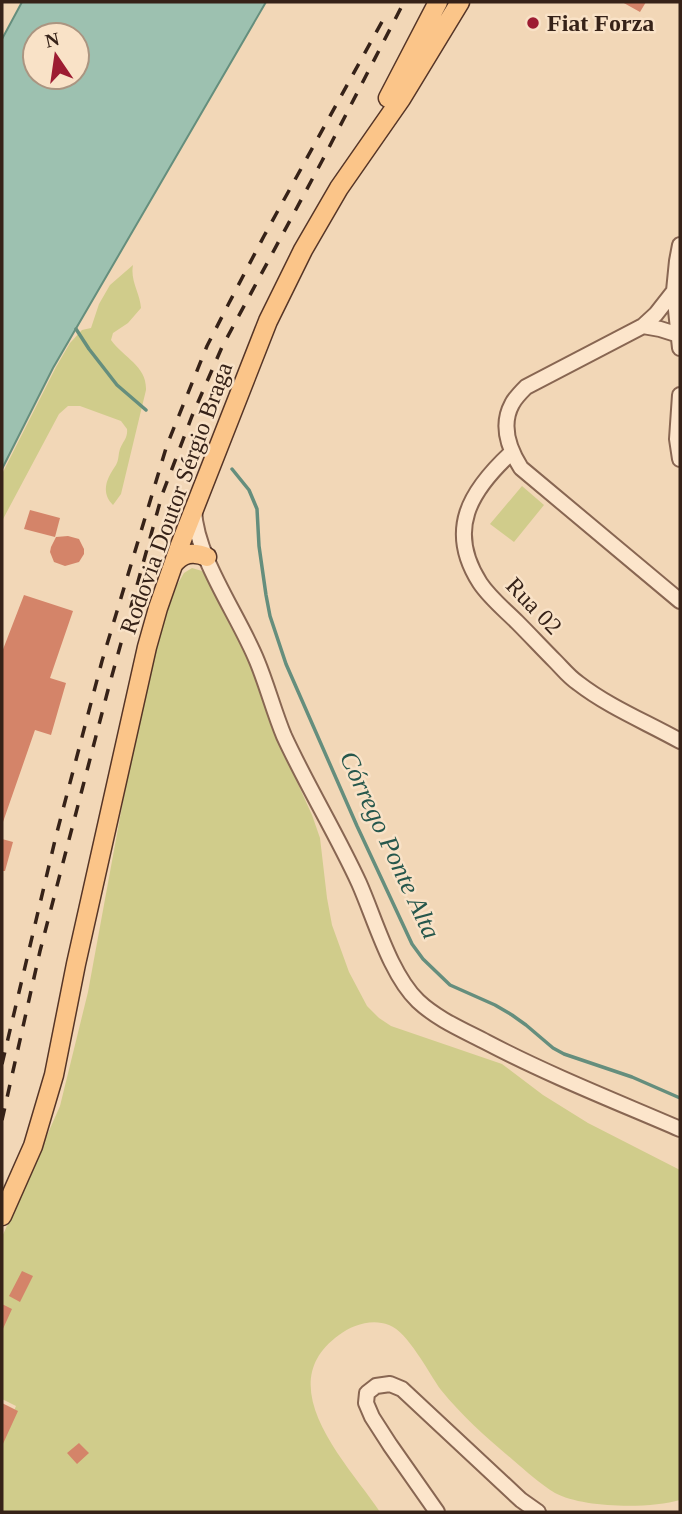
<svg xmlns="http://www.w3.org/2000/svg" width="682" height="1514" font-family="'Times New Roman',serif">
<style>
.green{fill:#d0cc8b}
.water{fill:#9dc1b0;stroke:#658e7d;stroke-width:2;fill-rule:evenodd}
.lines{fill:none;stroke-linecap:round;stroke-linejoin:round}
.stream{stroke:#658e7d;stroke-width:3.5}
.building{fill:#d48469}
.minor-casing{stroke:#886652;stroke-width:18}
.major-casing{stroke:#553527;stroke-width:21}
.minor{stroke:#fce5cb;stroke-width:14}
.major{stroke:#fbc589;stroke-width:18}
.rail{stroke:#362218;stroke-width:3.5;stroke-dasharray:12 12;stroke-linecap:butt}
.poi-dot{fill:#9d1c32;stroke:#f9e2c7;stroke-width:2.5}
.labels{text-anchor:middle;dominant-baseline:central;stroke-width:5;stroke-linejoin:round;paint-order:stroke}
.poi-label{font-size:24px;font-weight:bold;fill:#362218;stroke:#f9e2c7;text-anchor:start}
.street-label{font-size:24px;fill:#362218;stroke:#f9e2c7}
.water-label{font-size:26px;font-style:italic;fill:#26574c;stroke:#f9e2c7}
</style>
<rect width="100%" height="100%" fill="#f2d7b7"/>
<!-- green -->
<path class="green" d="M133,265C130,281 140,293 141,308L128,323L113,333L111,340C124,358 147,366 146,390L121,494L113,505C100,492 107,478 116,465C119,460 118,455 120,449C123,441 128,438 127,429L121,421L80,406H68L59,414L2,521V474L56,367L70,343L82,330L91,328L99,304L110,285Z
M522,486L544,505L514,542L490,524Z
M192,568L202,571L208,581L246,651L283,751L312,815L320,838L327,898L332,925L349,972L367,1006L379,1018L391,1026L502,1064L543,1095L588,1123L680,1170V1500C649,1509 583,1508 555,1493C540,1484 526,1471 513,1460C487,1438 462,1416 441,1390C428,1372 408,1332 389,1325C372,1318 352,1325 339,1335C268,1386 349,1465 380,1512H2V1439L16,1406L2,1399V1237L60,1106L88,992L132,752L152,667L164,620L177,585L184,573Z"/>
<!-- water -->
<path class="water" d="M22,2H266L53,368L2,469V39ZM35,35H77V77H35Z"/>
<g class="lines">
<!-- stream -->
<path class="stream" d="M76,329L89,349L117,385L146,410
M232,469L249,490L257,509L259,546L266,595L270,616L286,664L357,826L412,944L423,959L450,985L495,1005L512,1015L526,1025L553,1048L564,1054L632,1077L680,1098"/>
</g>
<!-- building -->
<path class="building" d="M622,2H646L640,12Z
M30,510L60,518L55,537L24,529Z
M68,536L79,539L84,549V554L79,562L65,566L54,562L50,552L51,547L56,537Z
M24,595L73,611L50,678L66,683L51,735L35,730L3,822H2V652Z
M2,839L13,842L5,871H2Z
M22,1271L33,1276L20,1302L9,1296Z
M2,1304L12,1309L2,1331Z
M2,1403L18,1411L2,1446Z
M79,1443L89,1453L77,1464L67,1453Z"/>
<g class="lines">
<!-- minor casing -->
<g class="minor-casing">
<path id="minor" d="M680,245L677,261L674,291L656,314L643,326L526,387C521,392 515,398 512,404C500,426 509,449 521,468L680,601
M674,291L680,348
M643,326L660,329L679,335
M680,395L677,439L680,459
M511,453C470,491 446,530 480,583C490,598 505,610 517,622C530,635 542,648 555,661C562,668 569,677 578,683C609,707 646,722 680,741
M194,510C196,558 239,616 257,661C267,685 274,712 284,736C307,786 336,833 359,883C375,919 390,974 418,1001C437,1019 463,1030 486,1042C549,1075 615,1101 680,1129
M437,1512L390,1445L372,1417L366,1403L367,1393L376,1386L390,1384L402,1389L521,1500L538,1512"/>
</g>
<!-- major casing -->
<g class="major-casing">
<path id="major" d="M388,98L438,2
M173,565C182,553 193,551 207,557
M2,1216L33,1146L54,1075L76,964L147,647L158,608L180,545L268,321L303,250L339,188L401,99L460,2"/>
</g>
<!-- minor -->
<use href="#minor" class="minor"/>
<!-- major -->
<use href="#major" class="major"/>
<!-- rail -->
<path class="rail" d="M2,1064L56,836L102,661L167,445L207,346L229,303L264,236L384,18
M2,1120L40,951L108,690L162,495L192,416L222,347L322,161L404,2"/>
</g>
<!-- markers -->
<circle class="poi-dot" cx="533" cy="23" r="7"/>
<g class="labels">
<!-- poi labels -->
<g class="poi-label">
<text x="547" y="23">Fiat Forza</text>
</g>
<!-- street labels -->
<g class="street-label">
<text transform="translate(176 498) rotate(-70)">Rodovia Doutor Sérgio Braga</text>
<text transform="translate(534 606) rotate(46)">Rua 02</text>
</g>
<!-- water labels -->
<g class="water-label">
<text transform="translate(390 845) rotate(65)">Córrego Ponte Alta</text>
</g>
</g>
<!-- border -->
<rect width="682" height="1514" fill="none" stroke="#362218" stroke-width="7"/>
<!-- north arrow -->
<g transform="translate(56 56) rotate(347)"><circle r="33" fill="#f9e2c7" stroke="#ab9581" stroke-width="2"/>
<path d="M0-5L12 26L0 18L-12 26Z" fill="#9d1c32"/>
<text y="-10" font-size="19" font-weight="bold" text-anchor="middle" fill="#362218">N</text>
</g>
</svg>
